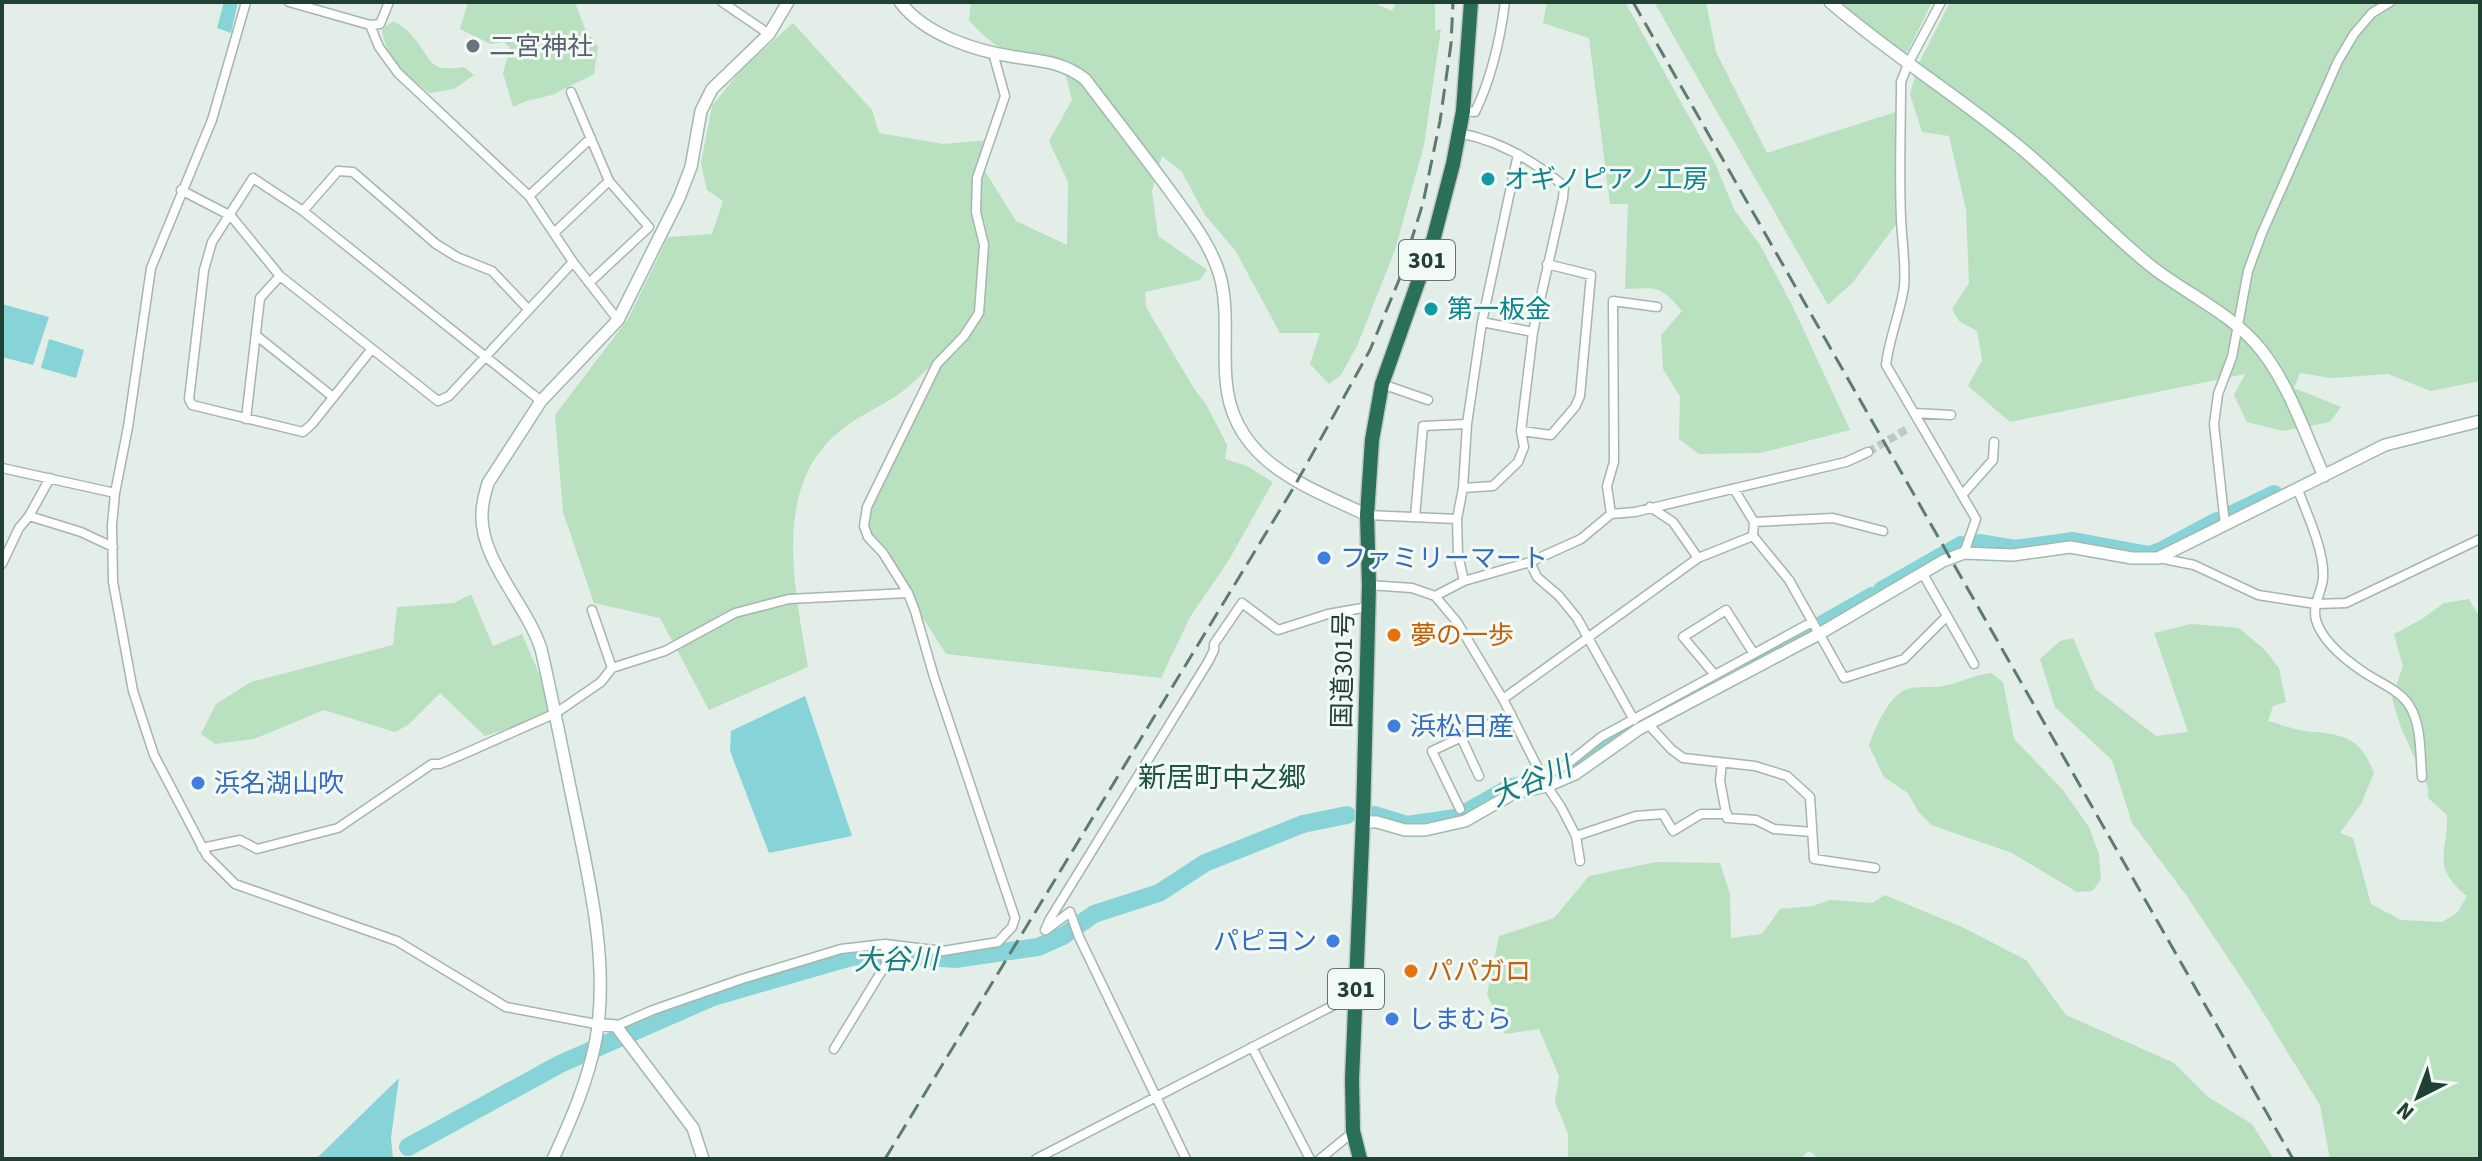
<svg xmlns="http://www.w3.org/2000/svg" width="2482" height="1161" font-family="'Source Sans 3','Noto Sans JP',sans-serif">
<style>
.green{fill:#b9e0bf}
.water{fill:#86d4d7}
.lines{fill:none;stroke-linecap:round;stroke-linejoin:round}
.river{stroke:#86d4d7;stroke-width:18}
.street-tunnel{stroke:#bbcbc3;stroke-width:8;stroke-dasharray:8 4;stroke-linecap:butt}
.street-casing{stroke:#a4b6ae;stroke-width:11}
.secondary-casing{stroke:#9fbaae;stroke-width:14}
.highway-casing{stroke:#c1cac6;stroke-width:17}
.street{stroke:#fff;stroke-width:8}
.secondary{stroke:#fff;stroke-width:11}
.highway{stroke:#2a6f59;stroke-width:14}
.rail{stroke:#5b7c6f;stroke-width:3;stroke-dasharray:16 8;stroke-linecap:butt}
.worship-dot{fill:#6b7280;stroke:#f3faf6;stroke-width:3}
.culture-dot{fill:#0f9aa8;stroke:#f3faf6;stroke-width:3}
.shop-dot{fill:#3f7fe0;stroke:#f3faf6;stroke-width:3}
.food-dot{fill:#e8710a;stroke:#f3faf6;stroke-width:3}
.labels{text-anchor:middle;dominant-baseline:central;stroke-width:6;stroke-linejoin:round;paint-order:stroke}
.shield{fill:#f3faf6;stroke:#5f786e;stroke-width:2}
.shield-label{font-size:24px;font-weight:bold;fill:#204034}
.worship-label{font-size:26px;fill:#5b616d;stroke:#f3faf6;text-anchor:start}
.culture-label{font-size:26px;fill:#0d838f;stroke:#f3faf6;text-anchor:start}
.shop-label{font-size:26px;fill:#366cbe;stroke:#f3faf6;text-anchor:start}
.food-label{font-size:26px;fill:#c56008;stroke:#f3faf6;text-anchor:start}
.street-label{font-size:26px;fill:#204034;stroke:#f3faf6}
.neighbourhood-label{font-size:28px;fill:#1a5440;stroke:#f3faf6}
.water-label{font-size:28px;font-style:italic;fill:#157c82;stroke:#f3faf6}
</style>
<rect width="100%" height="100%" fill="#e2eee7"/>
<!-- green -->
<path class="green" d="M468,2H575L585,29L598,47L594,74L552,95L526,101L513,107L503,73L510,48L504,42L491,44L460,29Z
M971,2H1372L1392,11L1396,2H1435V31L1441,29L1424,145L1395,250L1357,346L1341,375L1329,384L1310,364L1320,333H1280L1235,250L1205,215L1182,172L1162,156L1152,191L1158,236L1207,270L1200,280L1145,292L1146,307L1193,387L1207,406L1227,445L1225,459L1247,466L1273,482L1227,563L1190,617L1161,678L946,654L864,526L886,464L937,364L964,331C944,352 925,373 903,391C885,405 863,413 845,427C769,483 795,588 808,667L709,710L660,618L594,603L563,512L555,415L628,319L668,237L712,234L723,201L707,190L701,163L712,106L741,70L793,23L872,110L879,133L943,144L990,140L983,168L1016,221L1067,245L1068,182L1049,141L1072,100L1063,65C1019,58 999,55 969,20Z
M1547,2H1625L1715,163L1735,211L1760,245L1793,307L1850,430L1761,453L1699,454L1679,439L1680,396L1663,369L1661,335L1682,311C1659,285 1659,288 1625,289L1628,204H1610L1589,38L1543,23Z
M1654,2H1706L1716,52L1767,153L1899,111L1897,223L1853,282L1828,305Z
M1841,2H1932L1908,51L1902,54Z
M1950,2H2480V381L2431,391L2388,374L2331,378L2300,373L2294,388L2341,407L2330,422L2283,431L2247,422L2234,395L2245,374L2010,422L1968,386L1982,360L1977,331L1959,321L1952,309L1969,283L1966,209L1949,136L1922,132L1910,94L1918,65Z
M394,21C401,26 409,31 414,38C433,60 427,73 464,67L474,75L454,89L430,93C407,77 385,58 382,29Z
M471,594L493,646L522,634L556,713L485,736L440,693L408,725L395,732L324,710L254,739L215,744L201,734L216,704L251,682L393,645L397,607L454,603Z
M2469,599L2480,618V1159H2330L2320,1105L2250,991L2186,895L2132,823L2112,760L2055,707L2040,659L2060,641L2073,638L2095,689L2156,736L2188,732L2154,633L2191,624L2239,628L2266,651L2279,668L2286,702L2273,706L2268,721C2280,724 2292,729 2305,731C2341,735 2359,734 2374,773L2361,804L2340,833L2353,838L2371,904L2401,920L2442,922L2458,912L2467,896C2430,866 2448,853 2447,815L2428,798V787L2401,728L2392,698L2403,666L2394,634L2422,619L2444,603Z
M1991,673L2003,682L2014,739L2062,789L2089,827L2099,854L2101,880L2092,891L2077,892L2012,853L1931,825L1917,810L1908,793L1884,777L1869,746C1873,732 1887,701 1900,693C1912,684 1929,689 1943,686C1959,683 1974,675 1991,673Z
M1656,862L1720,863L1730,894L1731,938L1762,934L1780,909L1813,906L1830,900L1872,903L1885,895L1962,927L2026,960L2066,1015L2174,1063L2208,1097L2252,1124L2274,1159H1819L1809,1151L1800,1159H1568V1134L1555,1102L1559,1076L1539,1029L1505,1034L1487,994L1499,936L1554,918L1589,876Z"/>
<!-- water -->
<path class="water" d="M224,2H238L231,33L217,28Z
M2,304L49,317L33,365L2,357Z
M49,339L84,350L76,378L41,368Z
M805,696L852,836L769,853L730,751L731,731Z
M399,1078L391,1138L393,1159H316Z"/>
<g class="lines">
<!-- river -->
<path class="river" d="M2230,515L2274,494
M1979,543L2015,549L2073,541L2149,555L2161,551L2217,521
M1882,590L1961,545
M1821,625L1872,596
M1754,663L1814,629
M1644,720L1682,701
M1375,815L1407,825L1456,818L1509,788L1560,775L1612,736L1635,724
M408,1147L560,1064L713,997L851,957L887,954L955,959L1038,947L1063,936L1094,914L1159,893L1205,863L1303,824L1347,815"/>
<!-- street-tunnel -->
<path class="street-tunnel" d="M1868,452L1909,428"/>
<!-- street casing -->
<g class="street-casing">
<path id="street" d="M246,2L212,120L151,268L128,427L115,493L112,525L113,582L133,691L154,755L207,856L235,884L397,941L506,1007L596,1024
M289,2L370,25L380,24L389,2
M722,2L769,34
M1941,2L1908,64L1901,82C1901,128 1899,174 1901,219C1902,242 1906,263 1904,287C1900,314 1889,338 1886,365L1976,519L1964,553
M370,25L379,47L398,73L529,196L573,262L618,320
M571,92L609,181L649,227L589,283
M1463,111L1475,112C1492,77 1500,41 1505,2
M1459,133C1497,140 1534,161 1564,186L1563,198L1533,332L1521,431L1524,447L1518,462L1493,486L1463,488
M181,190L231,216L280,276L438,401L449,396L573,262
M529,196L591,138
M303,211L338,171L353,172L436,244L457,257L492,271L528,309
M554,233L609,181
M1482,322L1533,332
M257,336L333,397
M371,350L312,424L303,432L192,405L189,399L204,270L212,242L253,178L303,211L541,401
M1382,384L1428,400
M1914,413L1951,415
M246,419L260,298L280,276
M1521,431L1551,435L1575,407L1580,396L1591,275L1547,264
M2,468L115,493
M1734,489L1754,522L1753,536L1789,580L1844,678L1904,659L1947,616L1923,574
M2298,490C2307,514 2325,552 2323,578C2322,592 2312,605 2316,620C2322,641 2347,661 2365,673C2380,683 2399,690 2409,705C2422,725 2420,755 2422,777
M1962,495L1993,460L1994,442
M1650,507L1673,522L1698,558
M1611,514L1607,486L1614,462L1613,301L1657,307
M1367,515L1457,519
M29,516L50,478
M1415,517L1423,426L1467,424
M1754,522L1833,518L1883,531
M2225,525L2214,424L2218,394L2232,357L2248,271L2262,233L2338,61L2354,34L2372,13L2390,2
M2159,558L2194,565L2258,595L2316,604L2346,603L2480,539
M1530,562L1537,577L1559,596L1577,618L1634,720
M2,564L19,528L29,516L81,532L113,547
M1464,581L1458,555L1457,519L1463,488L1467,424L1482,322L1518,154
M1369,585L1412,588L1435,596L1457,622L1503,699L1547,786L1561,807L1576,836L1580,861
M1435,596L1464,581L1530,562L1581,539L1611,514L1635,512L1846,462L1868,452
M592,610L612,668
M1947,616L1974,664
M1715,675L1683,637L1726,610L1754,654
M1503,699L1698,558L1753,536
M1648,724L1671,749L1683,758L1755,766L1787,776L1810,797L1814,859L1875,868
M1461,737L1479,776
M1722,763L1720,781L1727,818L1756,820L1774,829L1812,832
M1543,775L1566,765L1601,737L1812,622
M1460,809L1432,751L1511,714
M1576,836L1636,816L1663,814L1673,831L1701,814H1727
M202,848L240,840L257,849L338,828L432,764H440L466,753L556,713L601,682L612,668L665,651L735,613L789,599L908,593
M1045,930L1050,919L1208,662L1214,650V644L1242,603L1278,630L1328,614L1368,607
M1046,930L1070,912L1079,937L1186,1159
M616,1026L653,1010L742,979L841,949L885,944L943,951L998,942L1012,927L1015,918L934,677L915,611L908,593L883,553L868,537L864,526L867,507L937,364L964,336L979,313L984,245L976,212L977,178L1005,96L993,53
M1252,1047L1310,1159
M834,1049L886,964L885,944
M1036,1159L1338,1003L1355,1000
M1320,1159L1353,1132"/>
</g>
<!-- secondary casing -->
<g class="secondary-casing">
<path id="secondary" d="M900,2C925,35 976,51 1015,57C1042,61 1063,62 1085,79C1116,120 1148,160 1178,202C1194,224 1212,248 1220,276C1229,309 1223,346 1226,380C1232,461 1303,485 1367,515
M1830,2C1891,55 1960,97 2022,149C2067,187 2106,230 2152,267C2188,295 2233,314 2262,351C2290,387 2305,434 2324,476
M1363,822H1377L1405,830H1425L1465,821L1514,793L1547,786L1575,774L1639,729L1819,634L1943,561L1964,553L2013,555L2070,547L2132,558H2158L2385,445L2480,421
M596,1024L616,1026L693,1128L703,1159
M553,1159C571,1120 588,1081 596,1039C610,958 587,871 571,792C561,744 552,696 541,649C527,605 480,560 482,514C482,504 485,493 488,483L541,401L618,320L679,198L691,167L701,111L712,89L769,34L788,2"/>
</g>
<!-- highway casing -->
<g class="highway-casing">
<path id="highway" d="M1360,1159L1353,1131L1352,1080L1363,818L1369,585L1367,515L1372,440L1382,384L1434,237L1453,164L1463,111L1471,2"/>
</g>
<!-- street -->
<use href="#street" class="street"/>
<!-- secondary -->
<use href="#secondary" class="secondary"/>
<!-- highway -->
<use href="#highway" class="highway"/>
<!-- rail -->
<path class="rail" d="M1633,2L2293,1159
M885,1159L1294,487L1370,350L1399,280L1423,203L1440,121L1451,44L1453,2"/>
</g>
<!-- markers -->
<circle class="worship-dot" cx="473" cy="46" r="8"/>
<g class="culture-dot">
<circle cx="1488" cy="179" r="8"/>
<circle cx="1431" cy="309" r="8"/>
</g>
<g class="shop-dot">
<circle cx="1324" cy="558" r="8"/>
<circle cx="1394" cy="726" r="8"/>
<circle cx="198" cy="783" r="8"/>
<circle cx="1333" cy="941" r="8"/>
<circle cx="1392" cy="1019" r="8"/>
</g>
<g class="food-dot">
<circle cx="1394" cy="635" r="8"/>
<circle cx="1411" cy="971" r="8"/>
</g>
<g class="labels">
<!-- shield labels -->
<g class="shield">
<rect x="1399" y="240" width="56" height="40" rx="6"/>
<rect x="1328" y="969" width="56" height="40" rx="6"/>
</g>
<g class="shield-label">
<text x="1427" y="260">301</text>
<text x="1356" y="989">301</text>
</g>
<!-- worship labels -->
<g class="worship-label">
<text x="489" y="46">二宮神社</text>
</g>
<!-- culture labels -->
<g class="culture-label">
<text x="1504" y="179">オギノピアノ工房</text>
<text x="1447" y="309">第一板金</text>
</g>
<!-- shop labels -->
<g class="shop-label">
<text x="1340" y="558">ファミリーマート</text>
<text x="1410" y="726">浜松日産</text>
<text x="214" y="783">浜名湖山吹</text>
<text x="1317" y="941" text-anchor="end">パピヨン</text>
<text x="1408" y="1019">しまむら</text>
</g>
<!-- food labels -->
<g class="food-label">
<text x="1410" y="635">夢の一歩</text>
<text x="1427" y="971">パパガロ</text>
</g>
<!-- street labels -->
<g class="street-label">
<text transform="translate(1343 670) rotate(-89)">国道301号</text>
</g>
<!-- neighbourhood labels -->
<g class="neighbourhood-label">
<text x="1222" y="778">新居町中之郷</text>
</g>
<!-- water labels -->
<g class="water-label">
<text transform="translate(1531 782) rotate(-23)">大谷川</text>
<text transform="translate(896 960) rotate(-1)">大谷川</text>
</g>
</g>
<!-- border -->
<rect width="2482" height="1161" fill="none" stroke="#204034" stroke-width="8"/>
<!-- north arrow -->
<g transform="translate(2418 1097) rotate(222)" stroke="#f3faf6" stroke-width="6" paint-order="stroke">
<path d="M0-6L14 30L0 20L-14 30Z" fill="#204034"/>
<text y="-12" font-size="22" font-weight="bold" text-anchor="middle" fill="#204034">N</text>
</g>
</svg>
